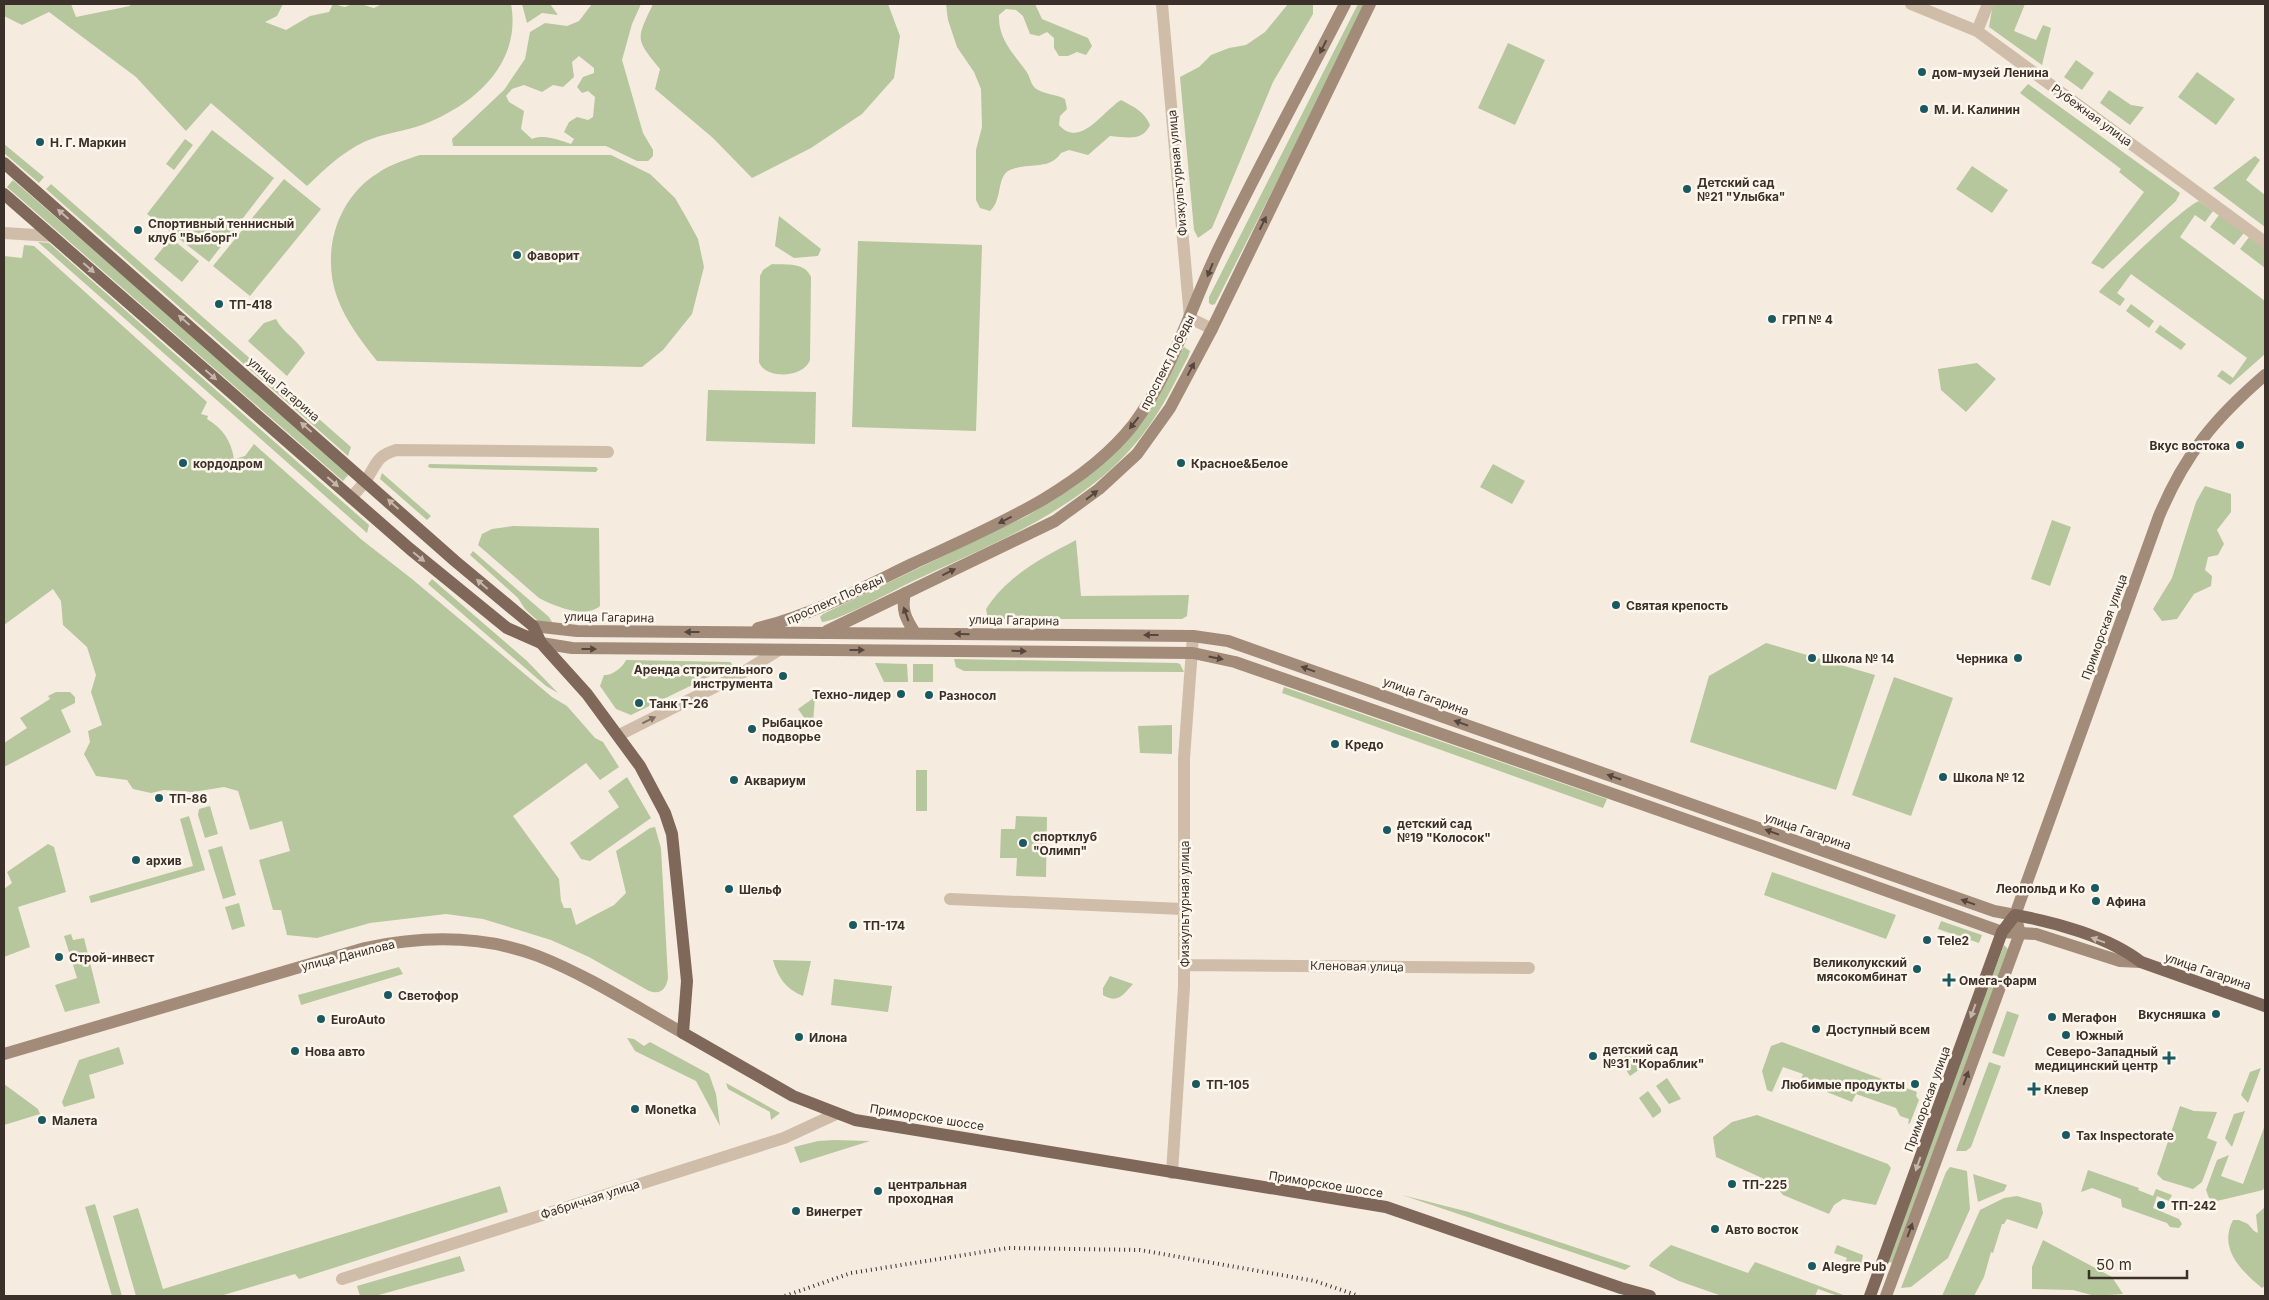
<svg xmlns="http://www.w3.org/2000/svg" width="2269" height="1300" font-family="Inter,sans-serif">
<style>
.green{fill:#b6c69d;fill-rule:evenodd}
.lines{fill:none;stroke-linecap:round;stroke-linejoin:round}
.street{stroke:#cfbda9;stroke-width:12}
.secondary{stroke:#a38b7a;stroke-width:12}
.primary{stroke:#7f685a;stroke-width:12}
.rail{stroke:#3c302a;stroke-width:4;stroke-dasharray:1 4;stroke-linecap:butt}
.oneway{fill:#56473e}
.oneway2{fill:#c4b6aa}
.oneway3{fill:#7e6f63}
.poi-dot{fill:#1b5961;stroke:#fcf6ec;stroke-width:2}
.labels{text-anchor:middle;dominant-baseline:central;stroke-width:5;stroke-linejoin:round;paint-order:stroke}
.poi-label{font-size:12px;font-weight:bold;fill:#3c302a;stroke:#fcf6ec;text-anchor:start}
.street-label{font-size:12px;fill:#3c302a;stroke:#fcf6ec}
</style>
<rect width="100%" height="100%" fill="#f5ecdf"/>
<!-- green -->
<path class="green" d="M4,4H71L76,17L130,6V4H283L277,16L265,22L286,30L310,16L329,12L333,4L345,7C355,1 364,5 374,8L382,4H511C522,64 474,105 422,125C403,132 383,133 364,142C341,153 325,169 307,186L211,103L186,131L136,77L49,12L22,25L4,16Z
M522,4H550L558,15L542,13L527,23Z
M592,4H641L632,24L622,60L643,133L653,150V156L648,161H637L606,146H453L452,139L504,90L525,59L530,32L545,23L567,26L579,21ZM579,56L594,68V73L583,77L577,87L582,93L588,91L595,97L593,117L588,120L577,117L569,122L564,132L574,139L571,144C558,140 545,134 532,139L521,129L524,111L509,102L506,96L512,89L524,85L542,92L553,85L563,87L574,77L572,62Z
M653,4H888L900,36L894,78L862,114L811,148L752,178L713,138L655,89L660,69C635,38 636,40 653,4Z
M946,4H1035L1042,19L1088,38L1092,46L1086,55L1077,52L1068,56H1059L1054,48V38L1047,32L1039,36L1030,34L1023,16L1016,10L1006,9L999,15C998,39 1013,53 1026,71C1030,76 1030,83 1035,88C1042,94 1056,94 1065,99L1067,109L1060,116L1059,125C1080,149 1103,111 1121,100C1134,107 1144,111 1150,125C1142,142 1127,137 1110,136L1088,155L1069,150L1061,153C1049,171 1028,162 1010,170C996,176 1003,200 990,211L980,208L976,200V150L982,127L981,89L974,72L957,47L948,20Z
M1288,4H1313V14L1273,82L1212,228L1198,238L1194,230L1180,77L1199,67L1211,55L1229,48L1246,45L1265,32Z
M1358,4H1367L1215,304L1212,305L1209,303V297Z
M1993,4H2025L2014,31L2036,40L2043,25L2051,28L2042,65L1989,27Z
M1508,43L1545,60L1515,125L1478,108Z
M2076,60L2094,73L2082,90L2064,77Z
M2197,72L2235,99L2216,125L2178,97Z
M2028,84L2180,193L2176,201L2103,269L2091,263L2144,192L2119,172L2121,169L2020,93Z
M2109,90L2131,105L2144,107L2130,125L2100,103Z
M212,130L274,178L209,262L147,214Z
M185,139L193,145L174,170L166,164Z
M4,144L44,177L39,183L4,153Z
M420,155H611L650,174L675,198L686,217L698,239L704,267L692,314L663,350L642,367L377,361C362,342 345,320 337,297C321,252 337,198 378,173C391,164 405,160 420,155Z
M2255,156L2260,160L2246,180L2265,195V227L2213,188Z
M1972,166L2008,190L1992,213L1956,189Z
M284,179L321,209L250,296L213,266Z
M13,180L350,473L343,481L7,187Z
M51,184L351,447L348,456L46,189Z
M2199,201L2213,211L2205,222L2195,215L2180,237L2265,301V354L2230,385L2217,376L2222,370L2233,378L2247,358L2131,274L2117,293L2125,299L2120,306L2099,292C2112,275 2182,208 2199,201Z
M2219,215L2244,233L2234,245L2210,227Z
M779,216L821,249L818,256L794,258L775,246Z
M2249,237L2265,248V268L2240,249Z
M171,238L199,261L182,282L154,259Z
M858,241L982,245L976,431L852,427Z
M38,242L49,243L369,525L367,533Z
M24,245L34,246L207,402L201,414L208,416L207,419C223,429 231,440 234,459L245,456L254,444L362,540L412,579L552,697L567,706L595,738L603,742L619,767L600,780L586,763L513,816L559,879L561,901L564,908H571L576,925L614,905L626,893L616,851L650,828L655,827L661,848L668,978C666,989 661,995 649,991L589,957L551,940L483,919L446,914L370,923L317,938L287,935L281,910H273L259,860L290,851L282,821L250,830L238,791L224,787L193,792L164,790L151,793L133,789L127,780L96,776L84,754L90,742L88,731L102,725L91,692L96,675L87,647L63,625L61,601L53,589L4,625V256L22,258Z
M772,264C786,265 805,262 811,277L810,360C804,378 765,380 759,362L760,276L763,270Z
M2131,304L2154,321L2149,328L2126,311Z
M276,319C283,333 297,339 305,353L287,376L248,341L264,323Z
M2160,325L2186,344L2181,350L2155,332Z
M1184,347L1190,351L1188,357C1177,377 1167,400 1153,420C1098,504 998,541 911,582C892,591 839,621 822,622L820,617L823,614L1027,516L1075,486L1097,468Z
M1977,363L1996,379L1966,412L1941,390L1938,369Z
M708,390L816,392L815,444L706,441Z
M429,464L596,467L598,469L596,472L431,468L428,467Z
M1493,464L1525,481L1512,504L1480,487Z
M382,473L431,516L427,520L380,479Z
M2205,486L2231,494V512L2217,530L2224,544L2218,555L2208,557L2205,570L2212,576L2211,586L2194,594L2177,619L2162,621L2153,609L2172,578L2196,502Z
M2052,520L2071,527L2050,586L2031,579Z
M513,526L599,528L600,606C585,619 554,606 539,598L478,545L482,534L492,529Z
M1076,540L1081,596L1189,595L1187,616L1182,619H988L986,609C1008,575 1042,558 1076,540Z
M473,551L549,617L552,622H539L525,609L518,598L470,555Z
M432,579L527,661L558,693L546,686L428,584Z
M1766,643L1875,675L1836,790L1690,742L1709,676Z
M954,659L1177,663L1180,664L1184,672L964,671L956,667Z
M626,660L730,662L733,665L631,715L616,709L600,686L604,675C612,676 623,667 626,660Z
M875,663L907,664L908,682H884Z
M913,664H933V682H913Z
M1894,677L1953,698L1911,816L1852,795Z
M1284,687L1607,799L1603,808L1282,693Z
M56,692H70L75,697V703L61,710L71,732L4,767V743L27,728L20,718L50,699L48,696Z
M815,697L813,723H808L798,709Z
M1172,725V754L1140,753L1138,726Z
M916,770H927V811H916Z
M627,777L651,818L590,861L581,859L570,843L619,807L608,791Z
M210,806L218,834L205,838L198,815L199,809Z
M189,816L205,870L91,903L89,896L193,866L180,819Z
M1016,816L1047,817L1046,877L1016,876L1017,858H1000L1001,829H1015Z
M48,844L54,847L66,892L18,907L30,947L4,957V889L12,883L7,872Z
M222,846L236,895L223,899L208,850Z
M1772,872L1896,915L1886,939L1764,895Z
M239,903L245,926L232,930L225,907Z
M1941,921L1982,935L1979,943L1938,929Z
M71,934L73,940L84,938L100,1003L65,1012L55,985L77,978L64,936Z
M2004,945L2008,949L1892,1263L1886,1261Z
M773,960L811,961L803,996C786,989 778,978 773,960Z
M399,967L403,974L301,1005L298,995Z
M1110,976L1133,984C1123,995 1118,1004 1103,995V988Z
M834,979L892,986L888,1012L831,1005Z
M2007,1011L2019,1015L2004,1057L1992,1053Z
M627,1038L634,1039L644,1046L650,1042L709,1074L716,1094L720,1126L696,1081L635,1051Z
M1782,1042L1917,1092L1916,1096L1919,1100L1910,1123L1908,1124L1909,1119L1900,1116L1896,1108L1856,1094L1852,1102L1827,1092L1829,1084L1814,1078L1810,1086L1800,1082L1803,1074L1783,1067L1772,1092L1767,1090L1762,1071L1771,1046Z
M119,1047L124,1064L89,1075L95,1098L64,1107L62,1102L79,1060Z
M1631,1051L1640,1052L1649,1063L1630,1076C1624,1067 1619,1058 1631,1051Z
M1989,1062L2001,1066L1971,1147L1966,1151H1956Z
M2261,1068L2248,1103L2241,1095L2250,1072Z
M1667,1078L1681,1099L1669,1104L1656,1086Z
M726,1083L780,1113L771,1120L770,1112L728,1089Z
M4,1084L38,1109L40,1114L4,1125Z
M1648,1091L1661,1109V1112L1653,1118L1639,1098Z
M2180,1106L2194,1111L2217,1112L2207,1138L2217,1142L2202,1182L2193,1189L2163,1180L2157,1174Z
M2245,1111L2232,1147L2225,1138L2234,1114Z
M1757,1115L1888,1164L1891,1168L1876,1205L1843,1199L1834,1205L1829,1214L1783,1195L1773,1183L1716,1157L1713,1137L1732,1122Z
M2265,1125V1186L2263,1190L2217,1201L2209,1198L2206,1190L2217,1160L2229,1155L2221,1176L2243,1184Z
M834,1140L870,1141L800,1163L794,1147L818,1141Z
M1950,1167L1967,1171L1970,1209L1948,1258L1911,1287L1901,1288L1946,1172Z
M2088,1170L2139,1188L2138,1190L2153,1196L2156,1189L2172,1195L2169,1201L2157,1196L2153,1208L2179,1219L2182,1224L2179,1228L2170,1227L2167,1223L2122,1207L2121,1199L2092,1188L2081,1192Z
M1973,1174L2007,1185L2004,1191L1978,1202Z
M500,1186L508,1212L299,1279L295,1274L220,1296H136L113,1216L138,1208L163,1289Z
M1402,1195L1469,1212L1631,1266L1625,1270Z
M2017,1196L2041,1203L2043,1213L2037,1229L2007,1219L2004,1224H2002L1993,1253L1991,1252L1984,1277L1974,1296H1942L1980,1210L2004,1198Z
M95,1204L122,1296H112L85,1207Z
M2265,1207V1286L2262,1288C2241,1271 2218,1248 2233,1220H2239L2248,1224L2254,1231L2258,1233L2256,1215Z
M2043,1240L2112,1277L2123,1294L2095,1296L2073,1290L2032,1289V1267Z
M1671,1245L1748,1273L1755,1262L1846,1296H1838L1818,1289L1815,1296H1722L1679,1281L1649,1266L1651,1262Z
M1837,1245L1863,1255L1860,1271L1844,1265L1847,1258L1834,1253Z
M460,1256L465,1271L375,1296H360L357,1286Z"/>
<g class="lines">
<!-- street -->
<path class="street" d="M1162,4L1190,318L1212,329
M1911,4L1977,31L2265,242
M1977,31L1988,4
M4,233L52,236
M351,498C356,492 362,486 366,480C377,464 376,456 396,450L608,452
M619,735L737,676L779,650
M950,899L1183,909
M1184,965L1529,968
M1172,1173L1184,987V758L1193,636
M342,1279L784,1138L836,1114"/>
<!-- secondary -->
<path class="secondary" d="M905,593C901,610 906,619 915,633
M533,626L577,631L1193,636L1228,641L1994,911L2015,915
M758,628C812,615 862,588 912,564C987,529 1080,492 1133,425C1173,372 1191,305 1220,246C1260,164 1304,84 1345,4
M827,631L1055,521L1099,489L1137,454L1170,408L1212,329L1370,4
M541,643L572,648L1193,653L1235,662L1284,679L1773,850L2002,932L2036,934L2120,961L2141,962
M4,1054L365,948C422,936 483,935 538,956C589,976 636,1007 683,1033
M1886,1296L2020,933L2015,915L2159,516C2185,454 2215,418 2265,375"/>
<!-- primary -->
<path class="primary" d="M4,163L455,561L533,626L541,643L587,694L640,766L665,813L672,834L687,981L683,1033L793,1096L855,1120L1386,1207L1621,1288L1650,1296
M4,194L410,549L507,628L541,643
M1870,1296L2002,932L2015,915C2055,922 2109,937 2141,962L2265,1006"/>
<!-- rail -->
<path class="rail" d="M785,1296L851,1273L1008,1248L1140,1250L1315,1281L1359,1296"/>
</g>
<!-- one-way arrows -->
<defs><path id="oneway-solid" d="M-6-.8H1V-3.2L6.5 0L1 3.2V.8H-6Z" transform="scale(1.25)"/></defs>
<g class="oneway">
<use href="#oneway-solid" transform="translate(1323 47) rotate(117)"/>
<use href="#oneway-solid" transform="translate(1263 223) rotate(-64)"/>
<use href="#oneway-solid" transform="translate(1210 270) rotate(112)"/>
<use href="#oneway-solid" transform="translate(1191 369) rotate(-62)"/>
<use href="#oneway-solid" transform="translate(1134 423) rotate(128)"/>
<use href="#oneway-solid" transform="translate(1092 495) rotate(-38)"/>
<use href="#oneway-solid" transform="translate(1005 520) rotate(153)"/>
<use href="#oneway-solid" transform="translate(949 572) rotate(-26)"/>
<use href="#oneway-solid" transform="translate(906 614) rotate(-109)"/>
<use href="#oneway-solid" transform="translate(692 632) rotate(-180)"/>
<use href="#oneway-solid" transform="translate(962 634) rotate(-179)"/>
<use href="#oneway-solid" transform="translate(1151 635) rotate(-180)"/>
<use href="#oneway-solid" transform="translate(589 649)"/>
<use href="#oneway-solid" transform="translate(857 650)"/>
<use href="#oneway-solid" transform="translate(1019 651) rotate(1)"/>
<use href="#oneway-solid" transform="translate(1216 658) rotate(11)"/>
<use href="#oneway-solid" transform="translate(1308 669) rotate(-160)"/>
<use href="#oneway-solid" transform="translate(1461 723) rotate(-160)"/>
<use href="#oneway-solid" transform="translate(1614 777) rotate(-161)"/>
<use href="#oneway-solid" transform="translate(1772 832) rotate(-160)"/>
<use href="#oneway-solid" transform="translate(1968 902) rotate(-160)"/>
<use href="#oneway-solid" transform="translate(1966 1078) rotate(-70)"/>
<use href="#oneway-solid" transform="translate(1910 1230) rotate(-70)"/>
</g>
<g class="oneway2">
<use href="#oneway-solid" transform="translate(63 214) rotate(-139)"/>
<use href="#oneway-solid" transform="translate(89 268) rotate(41)"/>
<use href="#oneway-solid" transform="translate(184 320) rotate(-139)"/>
<use href="#oneway-solid" transform="translate(211 375) rotate(41)"/>
<use href="#oneway-solid" transform="translate(306 427) rotate(-139)"/>
<use href="#oneway-solid" transform="translate(333 482) rotate(41)"/>
<use href="#oneway-solid" transform="translate(393 504) rotate(-138)"/>
<use href="#oneway-solid" transform="translate(419 557) rotate(39)"/>
<use href="#oneway-solid" transform="translate(482 584) rotate(-139)"/>
<use href="#oneway-solid" transform="translate(2098 940) rotate(-160)"/>
<use href="#oneway-solid" transform="translate(1973 1011) rotate(110)"/>
<use href="#oneway-solid" transform="translate(1918 1164) rotate(110)"/>
</g>
<use class="oneway3" href="#oneway-solid" transform="translate(649 720) rotate(-26)"/>
<!-- markers -->
<g class="poi-dot">
<circle cx="1922" cy="72" r="5"/>
<circle cx="1924" cy="109" r="5"/>
<circle cx="40" cy="142" r="5"/>
<circle cx="1687" cy="189" r="5"/>
<circle cx="138" cy="230" r="5"/>
<circle cx="517" cy="255" r="5"/>
<circle cx="219" cy="304" r="5"/>
<circle cx="1772" cy="319" r="5"/>
<circle cx="2240" cy="445" r="5"/>
<circle cx="183" cy="463" r="5"/>
<circle cx="1181" cy="463" r="5"/>
<circle cx="1616" cy="605" r="5"/>
<circle cx="1812" cy="658" r="5"/>
<circle cx="2018" cy="658" r="5"/>
<circle cx="783" cy="676" r="5"/>
<circle cx="901" cy="694" r="5"/>
<circle cx="929" cy="695" r="5"/>
<circle cx="639" cy="703" r="5"/>
<circle cx="752" cy="729" r="5"/>
<circle cx="1335" cy="744" r="5"/>
<circle cx="1943" cy="777" r="5"/>
<circle cx="734" cy="780" r="5"/>
<circle cx="159" cy="798" r="5"/>
<circle cx="1387" cy="830" r="5"/>
<circle cx="1023" cy="843" r="5"/>
<circle cx="136" cy="860" r="5"/>
<circle cx="2095" cy="888" r="5"/>
<circle cx="729" cy="889" r="5"/>
<circle cx="2096" cy="901" r="5"/>
<circle cx="853" cy="925" r="5"/>
<circle cx="1927" cy="940" r="5"/>
<circle cx="59" cy="957" r="5"/>
<circle cx="1917" cy="969" r="5"/>
<path d="M1946.5 972.5h5v5h5v5h-5v5h-5v-5h-5v-5h5z"/>
<circle cx="388" cy="995" r="5"/>
<circle cx="2216" cy="1014" r="5"/>
<circle cx="2052" cy="1017" r="5"/>
<circle cx="321" cy="1019" r="5"/>
<circle cx="1816" cy="1029" r="5"/>
<circle cx="2066" cy="1035" r="5"/>
<circle cx="799" cy="1037" r="5"/>
<circle cx="295" cy="1051" r="5"/>
<circle cx="1593" cy="1056" r="5"/>
<path d="M2166.5 1050.5h5v5h5v5h-5v5h-5v-5h-5v-5h5z"/>
<circle cx="1196" cy="1084" r="5"/>
<circle cx="1915" cy="1084" r="5"/>
<path d="M2031.5 1081.5h5v5h5v5h-5v5h-5v-5h-5v-5h5z"/>
<circle cx="635" cy="1109" r="5"/>
<circle cx="42" cy="1120" r="5"/>
<circle cx="2066" cy="1135" r="5"/>
<circle cx="1732" cy="1184" r="5"/>
<circle cx="878" cy="1191" r="5"/>
<circle cx="2161" cy="1205" r="5"/>
<circle cx="796" cy="1211" r="5"/>
<circle cx="1715" cy="1229" r="5"/>
<circle cx="1812" cy="1266" r="5"/>
</g>
<g class="labels">
<!-- poi labels -->
<g class="poi-label">
<text x="1932" y="72">дом-музей Ленина</text>
<text x="1934" y="109">М. И. Калинин</text>
<text x="50" y="142">Н. Г. Маркин</text>
<text x="1697" y="182">Детский сад<tspan x="1697" dy="14">№21 "Улыбка"</tspan></text>
<text x="148" y="223">Спортивный теннисный<tspan x="148" dy="14">клуб "Выборг"</tspan></text>
<text x="527" y="255">Фаворит</text>
<text x="229" y="304">ТП-418</text>
<text x="1782" y="319">ГРП № 4</text>
<text x="2230" y="445" text-anchor="end">Вкус востока</text>
<text x="193" y="463">кордодром</text>
<text x="1191" y="463">Красное&amp;Белое</text>
<text x="1626" y="605">Святая крепость</text>
<text x="1822" y="658">Школа № 14</text>
<text x="2008" y="658" text-anchor="end">Черника</text>
<text x="773" y="669" text-anchor="end">Аренда строительного<tspan x="773" dy="14">инструмента</tspan></text>
<text x="891" y="694" text-anchor="end">Техно-лидер</text>
<text x="939" y="695">Разносол</text>
<text x="649" y="703">Танк Т-26</text>
<text x="762" y="722">Рыбацкое<tspan x="762" dy="14">подворье</tspan></text>
<text x="1345" y="744">Кредо</text>
<text x="1953" y="777">Школа № 12</text>
<text x="744" y="780">Аквариум</text>
<text x="169" y="798">ТП-86</text>
<text x="1397" y="823">детский сад<tspan x="1397" dy="14">№19 "Колосок"</tspan></text>
<text x="1033" y="836">спортклуб<tspan x="1033" dy="14">"Олимп"</tspan></text>
<text x="146" y="860">архив</text>
<text x="2085" y="888" text-anchor="end">Леопольд и Ко</text>
<text x="739" y="889">Шельф</text>
<text x="2106" y="901">Афина</text>
<text x="863" y="925">ТП-174</text>
<text x="1937" y="940">Tele2</text>
<text x="69" y="957">Строй-инвест</text>
<text x="1907" y="962" text-anchor="end">Великолукский<tspan x="1907" dy="14">мясокомбинат</tspan></text>
<text x="1959" y="980">Омега-фарм</text>
<text x="398" y="995">Светофор</text>
<text x="2206" y="1014" text-anchor="end">Вкусняшка</text>
<text x="2062" y="1017">Мегафон</text>
<text x="331" y="1019">EuroAuto</text>
<text x="1826" y="1029">Доступный всем</text>
<text x="2076" y="1035">Южный</text>
<text x="809" y="1037">Илона</text>
<text x="1603" y="1049">детский сад<tspan x="1603" dy="14">№31 "Кораблик"</tspan></text>
<text x="305" y="1051">Нова авто</text>
<text x="2158" y="1051" text-anchor="end">Северо-Западный<tspan x="2158" dy="14">медицинский центр</tspan></text>
<text x="1206" y="1084">ТП-105</text>
<text x="1905" y="1084" text-anchor="end">Любимые продукты</text>
<text x="2044" y="1089">Клевер</text>
<text x="645" y="1109">Monetka</text>
<text x="52" y="1120">Малета</text>
<text x="2076" y="1135">Tax Inspectorate</text>
<text x="888" y="1184">центральная<tspan x="888" dy="14">проходная</tspan></text>
<text x="1742" y="1184">ТП-225</text>
<text x="2171" y="1205">ТП-242</text>
<text x="806" y="1211">Винегрет</text>
<text x="1725" y="1229">Авто восток</text>
<text x="1822" y="1266">Alegre Pub</text>
</g>
<!-- street labels -->
<g class="street-label">
<text transform="translate(2092 115) rotate(36)">Рубежная улица</text>
<text transform="translate(1177 173) rotate(-95)">Физкультурная улица</text>
<text transform="translate(1167 362) rotate(-63)">проспект Победы</text>
<text transform="translate(284 389) rotate(41)">улица Гагарина</text>
<text transform="translate(835 599) rotate(-24)">проспект Победы</text>
<text transform="translate(609 617) rotate(1)">улица Гагарина</text>
<text transform="translate(1014 620) rotate(1)">улица Гагарина</text>
<text transform="translate(2104 627) rotate(-70)">Приморская улица</text>
<text transform="translate(1426 696) rotate(20)">улица Гагарина</text>
<text transform="translate(1808 831) rotate(19)">улица Гагарина</text>
<text transform="translate(1184 904) rotate(-90)">Физкультурная улица</text>
<text transform="translate(348 955) rotate(-14)">улица Данилова</text>
<text transform="translate(1357 966) rotate(1)">Кленовая улица</text>
<text transform="translate(2208 971) rotate(19)">улица Гагарина</text>
<text transform="translate(1927 1099) rotate(-70)">Приморская улица</text>
<text transform="translate(927 1117) rotate(9)">Приморское шоссе</text>
<text transform="translate(1326 1184) rotate(9)">Приморское шоссе</text>
<text transform="translate(590 1199) rotate(-18)">Фабричная улица</text>
</g>
</g>
<!-- border -->
<rect width="2269" height="1300" fill="none" stroke="#3c302a" stroke-width="10"/>
<!-- scale -->
<path d="M2089 1270v8h98v-8" fill="none" stroke="#3c302a" stroke-width="2.5"/>
<text x="2096" y="1270" font-size="15" fill="#3c302a" stroke="#fcf6ec" stroke-width="4" paint-order="stroke">50 m</text>
</svg>
